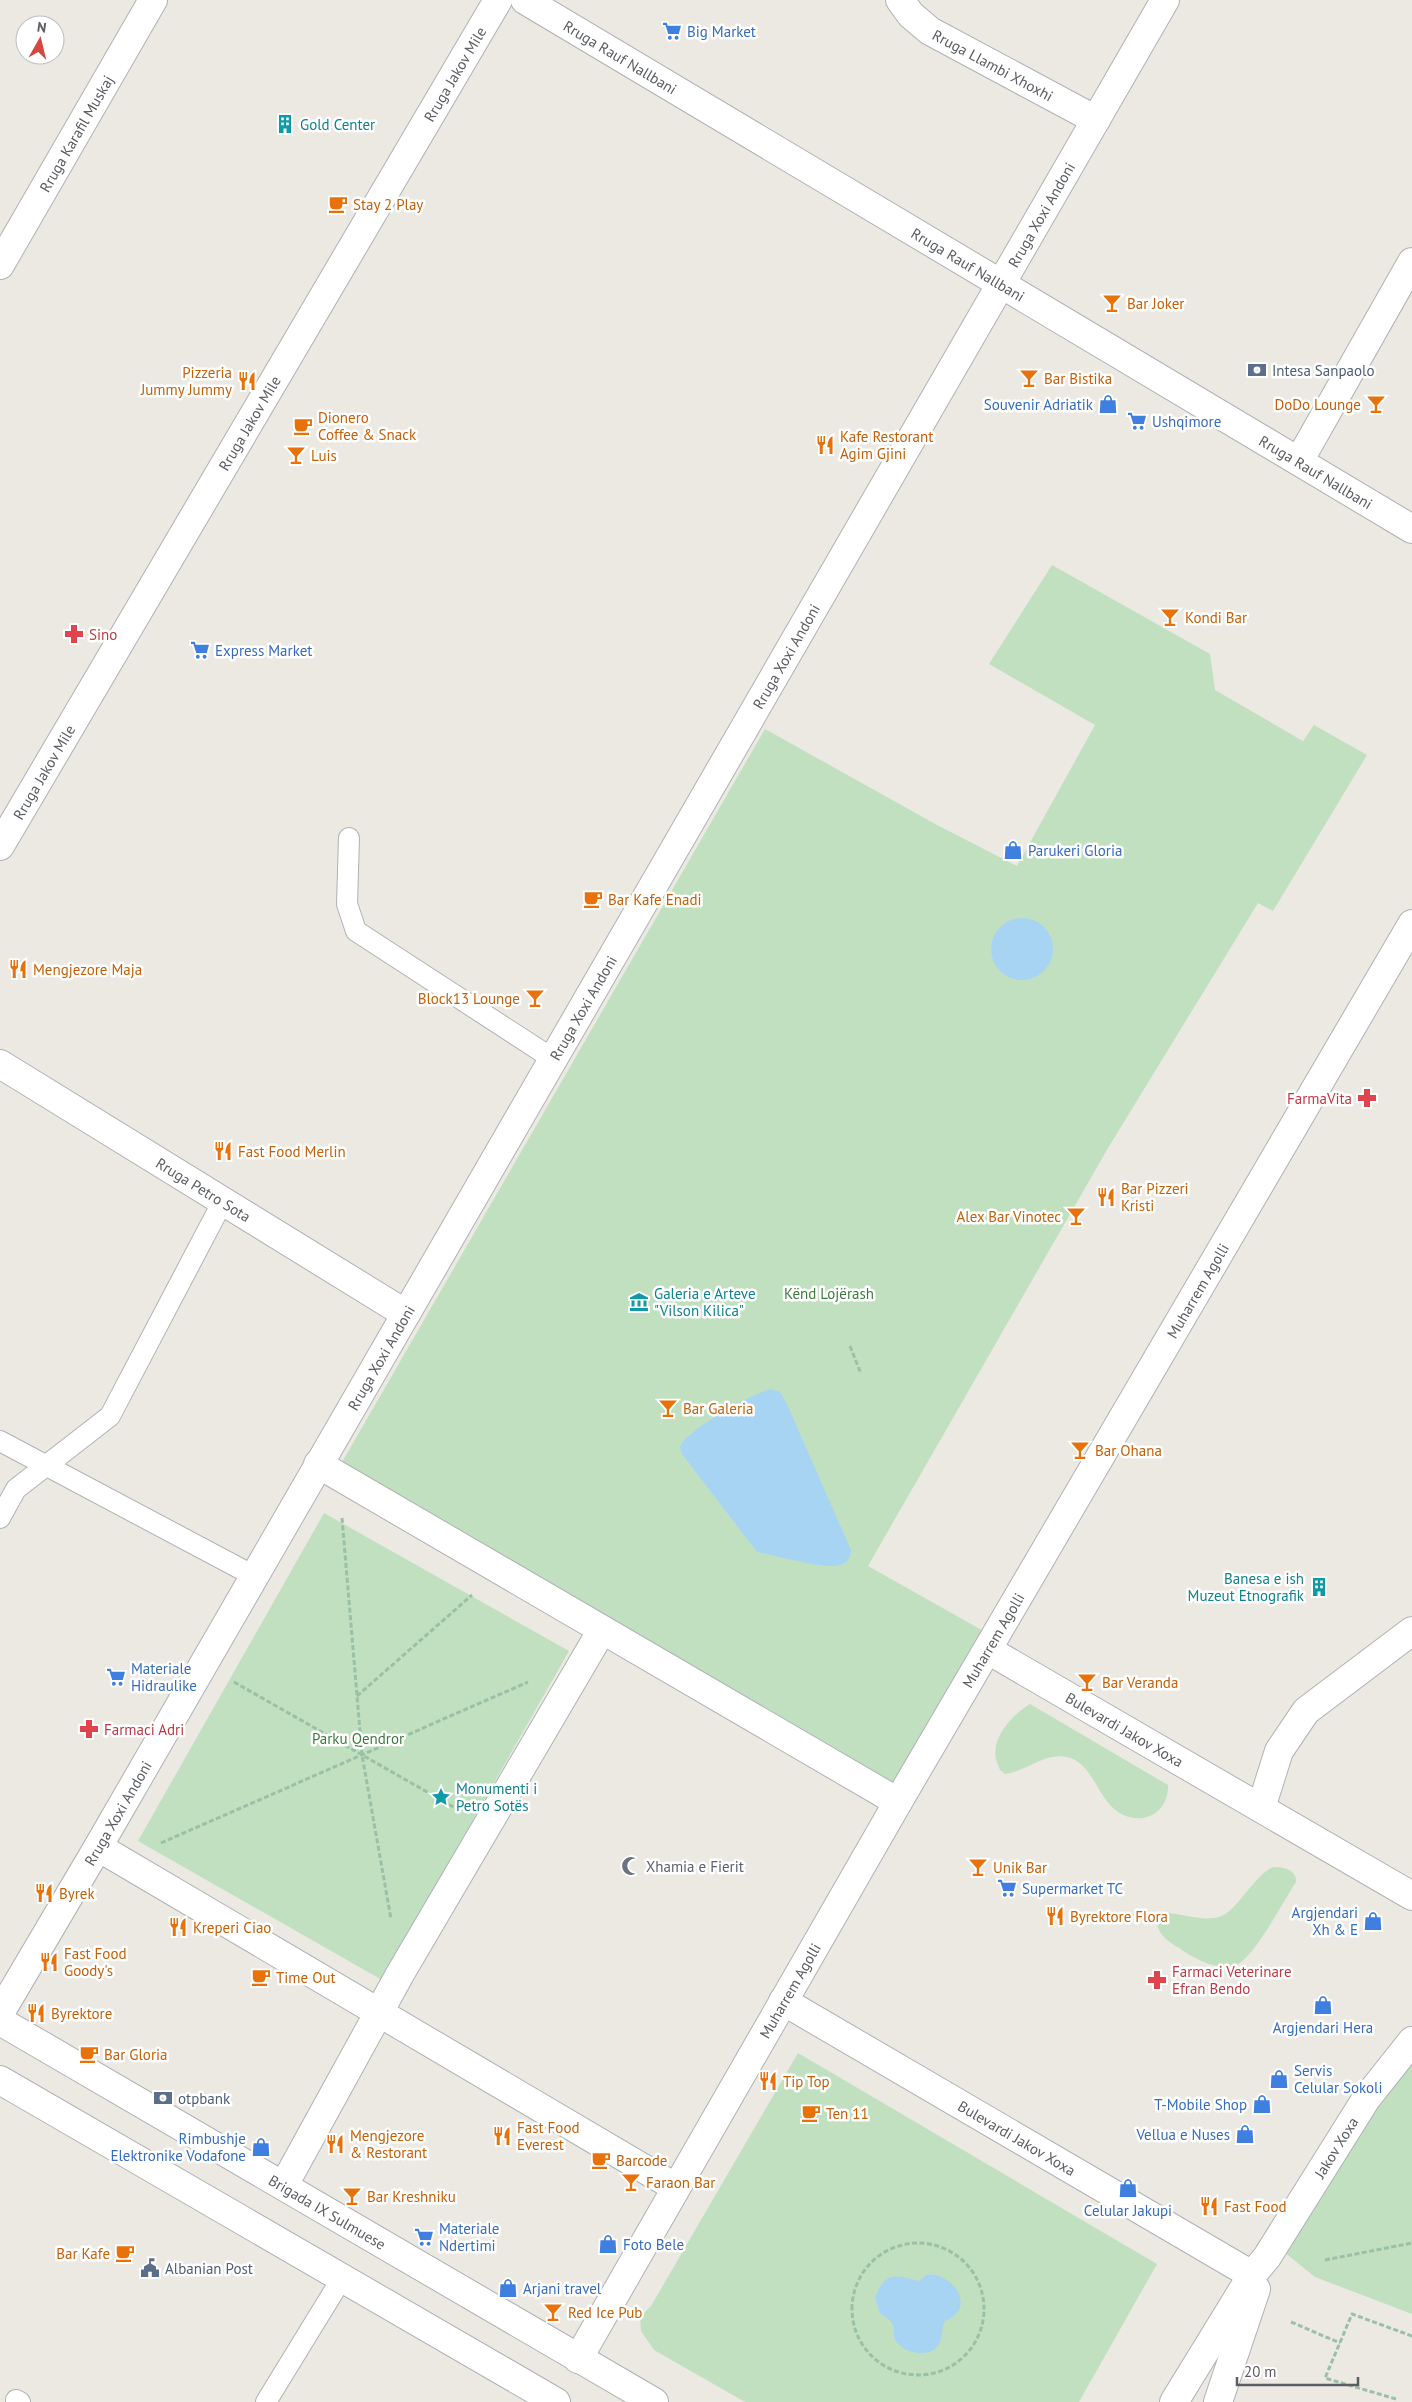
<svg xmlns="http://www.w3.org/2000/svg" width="1412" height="2402" font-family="'PT Sans',sans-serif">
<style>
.green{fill:#c1e0c0}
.water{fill:#a8d4f4}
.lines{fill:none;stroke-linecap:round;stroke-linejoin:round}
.lane-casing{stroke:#afb2b6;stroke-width:22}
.street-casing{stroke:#afb2b6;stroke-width:30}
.secondary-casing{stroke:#aeb1b5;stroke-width:30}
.path{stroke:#9ac0a5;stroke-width:3;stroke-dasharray:5 2.5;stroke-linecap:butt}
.lane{stroke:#fff;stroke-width:20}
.street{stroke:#fff;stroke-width:28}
.secondary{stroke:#fff;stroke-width:28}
.labels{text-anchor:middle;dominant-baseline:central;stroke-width:5;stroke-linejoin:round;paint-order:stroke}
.shop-label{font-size:15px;fill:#366cbe;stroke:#fff;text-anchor:start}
.street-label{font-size:15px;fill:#5a5d61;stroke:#fff}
.culture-label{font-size:15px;fill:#0d838f;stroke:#fff;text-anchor:start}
.food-label{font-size:15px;fill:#c56008;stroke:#fff;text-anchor:start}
.service-label{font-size:15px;fill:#4e5e75;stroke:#fff;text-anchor:start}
.health-label{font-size:15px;fill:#be3a42;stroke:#fff;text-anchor:start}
.park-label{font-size:15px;fill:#3d7c3f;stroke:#fff}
.worship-label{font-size:15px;fill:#5b616d;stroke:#fff;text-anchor:start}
</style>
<rect width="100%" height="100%" fill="#ebe9e2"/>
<!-- green -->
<path class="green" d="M1052,565L1210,654L1215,690L1303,741L1314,725L1367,755L1273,911L1258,903L1108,1148L868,1566L987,1633L885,1808L330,1483L765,729L937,825L1017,866L1095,725L989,664Z
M324,1513L569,1651L382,1980L138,1841Z
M1030,1704L1168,1785C1169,1814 1141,1827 1118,1812C1097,1798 1093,1763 1067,1757C1046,1752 1026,1771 1005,1774L1000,1770C999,1767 997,1763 996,1759C991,1737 1013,1714 1030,1704Z
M1273,1867C1284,1867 1297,1870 1296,1882C1284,1900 1254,1958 1236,1965C1218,1972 1193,1958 1179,1948C1166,1940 1155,1932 1157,1916L1161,1913C1180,1912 1200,1922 1219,1917C1237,1912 1253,1876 1273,1867Z
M798,2053L1157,2264L1079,2402H745L654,2350L641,2331L640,2317L651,2306Z
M1412,2058V2314L1315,2277L1284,2252L1377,2103Z"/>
<!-- water -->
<path class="water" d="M991 949a31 31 0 1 1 62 0a31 31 0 1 1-62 0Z
M771,1389L780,1392L786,1402L851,1550C851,1561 843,1566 833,1566C811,1566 779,1556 757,1552L682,1454L680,1447C686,1430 752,1393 771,1389Z
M931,2274C956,2277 976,2309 945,2321C941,2328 943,2337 939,2344C931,2359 904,2354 896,2341C892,2335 895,2328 892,2323C889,2319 884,2316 880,2313L875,2298C885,2271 895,2275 919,2281L926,2275Z"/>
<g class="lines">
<!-- lane casing -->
<g class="lane-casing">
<path id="lane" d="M349,838L347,904L356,931L553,1059
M0,1441L254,1576
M0,1518L16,1489L110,1416L223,1201
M16,2400L20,2402
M266,2402L342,2278"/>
</g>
<!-- street casing -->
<g class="street-casing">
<g id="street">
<path id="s1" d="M900,0L911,15L930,31L1096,120"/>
<path id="s2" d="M0,265L153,0"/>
<path d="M1299,461L1412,262"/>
<path id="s3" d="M0,1064L406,1314"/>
<path d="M318,1464L898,1802"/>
<path id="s4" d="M988,1650L1412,1896"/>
<path d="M1261,1808L1279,1751L1306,1711L1412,1631"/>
<path d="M98,1847L675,2187"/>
<path id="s5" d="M783,2001L1252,2275"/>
<path id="s6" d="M0,2013L98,1847L1165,0"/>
<path d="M284,2185L400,1974L602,1630"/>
<path id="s7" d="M578,2359L898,1802L1412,924"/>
</g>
</g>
<!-- secondary casing -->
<g class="secondary-casing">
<g id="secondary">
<path id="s8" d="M525,0L1412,529"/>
<path id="s9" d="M0,846L498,0"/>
<path id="s10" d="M0,2021L654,2402"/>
<path d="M0,2080L556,2402"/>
<path id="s11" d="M1174,2402L1252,2275L1267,2257L1366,2099L1412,2041"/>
<path d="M1218,2402L1256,2289"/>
</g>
</g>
<!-- path -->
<path class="path" d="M850,1346L861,1374
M342,1518L362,1755L391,1919
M234,1682L457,1809
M357,1696L472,1595
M161,1843L528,1682
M852 2309a66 66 0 1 1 132 0a66 66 0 1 1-132 0Z
M1325,2260L1412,2243
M1291,2322L1340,2343
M1396,2399L1325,2378L1352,2314L1412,2336"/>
<!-- lane -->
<use href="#lane" class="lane"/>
<!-- street -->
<use href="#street" class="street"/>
<!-- secondary -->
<use href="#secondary" class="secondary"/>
</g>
<!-- icons -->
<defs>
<g id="supermarket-bare" transform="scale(1.5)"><path d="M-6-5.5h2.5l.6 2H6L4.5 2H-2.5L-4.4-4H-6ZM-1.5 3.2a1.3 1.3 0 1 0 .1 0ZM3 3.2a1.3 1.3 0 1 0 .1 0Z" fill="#3f7fe0" stroke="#fff" stroke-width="2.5" paint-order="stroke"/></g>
<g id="building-bare" transform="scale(1.5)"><path d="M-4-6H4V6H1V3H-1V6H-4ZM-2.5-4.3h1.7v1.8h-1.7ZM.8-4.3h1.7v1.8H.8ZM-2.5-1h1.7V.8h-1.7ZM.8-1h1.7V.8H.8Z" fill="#0f9aa8" stroke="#fff" stroke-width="2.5" paint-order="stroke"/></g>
<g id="cafe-bare" transform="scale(1.5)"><path d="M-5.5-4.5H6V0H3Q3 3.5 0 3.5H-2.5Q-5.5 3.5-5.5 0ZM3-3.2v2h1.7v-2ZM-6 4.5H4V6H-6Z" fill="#e8710a" stroke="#fff" stroke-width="2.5" paint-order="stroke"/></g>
<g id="bar-bare" transform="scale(1.5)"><path d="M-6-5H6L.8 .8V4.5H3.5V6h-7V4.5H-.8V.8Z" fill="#e8710a" stroke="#fff" stroke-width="2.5" paint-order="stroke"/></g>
<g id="bank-bare" transform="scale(1.5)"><path d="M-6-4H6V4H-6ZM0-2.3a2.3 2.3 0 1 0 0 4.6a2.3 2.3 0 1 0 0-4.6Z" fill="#5c6f8a" stroke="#fff" stroke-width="2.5" paint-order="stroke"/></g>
<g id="restaurant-bare" transform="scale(1.5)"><path d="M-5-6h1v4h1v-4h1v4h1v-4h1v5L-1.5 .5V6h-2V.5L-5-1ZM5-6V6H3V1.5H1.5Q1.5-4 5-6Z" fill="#e8710a" stroke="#fff" stroke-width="2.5" paint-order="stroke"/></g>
<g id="shop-bare" transform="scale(1.5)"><path d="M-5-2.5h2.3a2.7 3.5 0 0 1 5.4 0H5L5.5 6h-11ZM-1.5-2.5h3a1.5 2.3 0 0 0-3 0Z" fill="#3f7fe0" stroke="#fff" stroke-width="2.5" paint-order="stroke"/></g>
<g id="pharmacy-bare" transform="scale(1.5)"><path d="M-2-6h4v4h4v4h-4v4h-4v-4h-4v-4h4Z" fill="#e0444e" stroke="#fff" stroke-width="2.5" paint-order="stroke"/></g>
<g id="museum-bare" transform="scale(1.5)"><path d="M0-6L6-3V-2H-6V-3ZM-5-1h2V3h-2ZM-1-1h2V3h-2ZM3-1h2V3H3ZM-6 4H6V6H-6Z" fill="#0f9aa8" stroke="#fff" stroke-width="2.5" paint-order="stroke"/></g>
<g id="sight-bare" transform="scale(1.5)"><path d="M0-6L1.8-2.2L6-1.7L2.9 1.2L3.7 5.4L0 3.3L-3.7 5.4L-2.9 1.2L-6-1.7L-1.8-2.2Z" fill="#0f9aa8" stroke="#fff" stroke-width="2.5" paint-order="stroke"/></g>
<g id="mosque-bare" transform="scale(1.5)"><path d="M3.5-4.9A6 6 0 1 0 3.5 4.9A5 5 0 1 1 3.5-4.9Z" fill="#6b7280" stroke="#fff" stroke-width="2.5" paint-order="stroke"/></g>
<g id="civic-bare" transform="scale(1.5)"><path d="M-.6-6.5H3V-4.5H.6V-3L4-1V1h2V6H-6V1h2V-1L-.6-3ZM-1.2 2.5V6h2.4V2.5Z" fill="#5c6f8a" stroke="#fff" stroke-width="2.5" paint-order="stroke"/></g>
</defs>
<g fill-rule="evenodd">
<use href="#supermarket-bare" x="672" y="31"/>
<use href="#building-bare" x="285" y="124"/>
<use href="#cafe-bare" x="338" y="204"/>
<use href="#bar-bare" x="1112" y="303"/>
<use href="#bank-bare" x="1257" y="370"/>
<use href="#bar-bare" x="1029" y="378"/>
<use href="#restaurant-bare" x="247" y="381"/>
<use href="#shop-bare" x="1108" y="404"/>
<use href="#bar-bare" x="1376" y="404"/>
<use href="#supermarket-bare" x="1137" y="421"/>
<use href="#cafe-bare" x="303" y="426"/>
<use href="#restaurant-bare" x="825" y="445"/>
<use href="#bar-bare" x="296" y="455"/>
<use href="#bar-bare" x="1170" y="617"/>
<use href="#pharmacy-bare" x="74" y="634"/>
<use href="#supermarket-bare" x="200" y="650"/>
<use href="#shop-bare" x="1013" y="850"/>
<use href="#cafe-bare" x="593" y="899"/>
<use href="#restaurant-bare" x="18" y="969"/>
<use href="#bar-bare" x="535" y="998"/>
<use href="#pharmacy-bare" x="1367" y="1098"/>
<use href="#restaurant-bare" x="223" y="1151"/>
<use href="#restaurant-bare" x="1106" y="1197"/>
<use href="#bar-bare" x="1076" y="1216"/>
<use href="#museum-bare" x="639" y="1302"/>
<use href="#bar-bare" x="668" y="1408"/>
<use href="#bar-bare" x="1080" y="1450"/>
<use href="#building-bare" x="1319" y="1587"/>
<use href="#supermarket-bare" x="116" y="1677"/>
<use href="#bar-bare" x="1087" y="1682"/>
<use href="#pharmacy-bare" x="89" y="1729"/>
<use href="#sight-bare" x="441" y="1797"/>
<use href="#mosque-bare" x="631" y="1866"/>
<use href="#bar-bare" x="978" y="1867"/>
<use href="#supermarket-bare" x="1007" y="1888"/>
<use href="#restaurant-bare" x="44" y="1893"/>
<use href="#restaurant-bare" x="1055" y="1916"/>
<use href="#shop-bare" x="1373" y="1921"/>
<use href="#restaurant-bare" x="178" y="1927"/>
<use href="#restaurant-bare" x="49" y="1962"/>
<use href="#cafe-bare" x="261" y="1977"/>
<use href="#pharmacy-bare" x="1157" y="1980"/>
<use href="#shop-bare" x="1323" y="2005"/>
<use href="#restaurant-bare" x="36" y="2013"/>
<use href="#cafe-bare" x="89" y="2054"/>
<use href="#shop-bare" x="1279" y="2079"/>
<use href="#restaurant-bare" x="768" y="2081"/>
<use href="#bank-bare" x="163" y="2098"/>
<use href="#shop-bare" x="1262" y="2104"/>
<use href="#cafe-bare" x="811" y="2113"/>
<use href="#shop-bare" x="1245" y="2134"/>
<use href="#restaurant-bare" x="502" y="2136"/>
<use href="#restaurant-bare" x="335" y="2144"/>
<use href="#shop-bare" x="261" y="2147"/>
<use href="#cafe-bare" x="601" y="2160"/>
<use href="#bar-bare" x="631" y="2182"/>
<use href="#shop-bare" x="1128" y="2188"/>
<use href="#bar-bare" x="352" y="2196"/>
<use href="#restaurant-bare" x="1209" y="2206"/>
<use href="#supermarket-bare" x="424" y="2237"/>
<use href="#shop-bare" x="608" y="2244"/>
<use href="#cafe-bare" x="125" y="2253"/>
<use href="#civic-bare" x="150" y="2268"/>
<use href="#shop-bare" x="508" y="2288"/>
<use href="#bar-bare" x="553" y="2312"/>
</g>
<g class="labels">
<!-- shop labels -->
<g class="shop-label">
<text x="687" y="31">Big Market</text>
<text x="1093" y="404" text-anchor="end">Souvenir Adriatik</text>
<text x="1152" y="421">Ushqimore</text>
<text x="215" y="650">Express Market</text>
<text x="1028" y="850">Parukeri Gloria</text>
<text x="131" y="1668">Materiale<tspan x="131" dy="17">Hidraulike</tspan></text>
<text x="1022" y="1888">Supermarket TC</text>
<text x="1358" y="1912" text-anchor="end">Argjendari<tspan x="1358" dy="17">Xh &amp; E</tspan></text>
<text x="1323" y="2027" text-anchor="middle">Argjendari Hera</text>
<text x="1294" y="2070">Servis<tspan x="1294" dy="17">Celular Sokoli</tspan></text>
<text x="1247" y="2104" text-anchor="end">T-Mobile Shop</text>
<text x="1230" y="2134" text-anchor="end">Vellua e Nuses</text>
<text x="246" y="2138" text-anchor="end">Rimbushje<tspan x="246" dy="17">Elektronike Vodafone</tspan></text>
<text x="1128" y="2210" text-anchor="middle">Celular Jakupi</text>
<text x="439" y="2228">Materiale<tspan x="439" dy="17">Ndertimi</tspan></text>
<text x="623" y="2244">Foto Bele</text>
<text x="523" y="2288">Arjani travel</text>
</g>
<!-- street labels -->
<g class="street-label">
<text stroke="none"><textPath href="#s8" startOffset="111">Rruga Rauf Nallbani</textPath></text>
<text stroke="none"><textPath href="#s1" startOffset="115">Rruga Llambi Xhoxhi</textPath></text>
<text stroke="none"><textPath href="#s9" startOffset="896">Rruga Jakov Mile</textPath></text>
<text stroke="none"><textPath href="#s2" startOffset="152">Rruga Karafil Muskaj</textPath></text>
<text stroke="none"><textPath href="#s6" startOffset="2078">Rruga Xoxi Andoni</textPath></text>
<text stroke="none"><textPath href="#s8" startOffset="516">Rruga Rauf Nallbani</textPath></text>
<text stroke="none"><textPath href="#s9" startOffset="491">Rruga Jakov Mile</textPath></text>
<text stroke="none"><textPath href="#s8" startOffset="921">Rruga Rauf Nallbani</textPath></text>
<text stroke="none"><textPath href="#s6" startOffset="1568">Rruga Xoxi Andoni</textPath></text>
<text stroke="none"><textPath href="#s9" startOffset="86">Rruga Jakov Mile</textPath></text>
<text stroke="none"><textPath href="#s6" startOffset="1162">Rruga Xoxi Andoni</textPath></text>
<text stroke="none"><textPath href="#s3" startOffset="239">Rruga Petro Sota</textPath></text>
<text stroke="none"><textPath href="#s7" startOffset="1235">Muharrem Agolli</textPath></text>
<text stroke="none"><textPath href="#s6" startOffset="758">Rruga Xoxi Andoni</textPath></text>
<text stroke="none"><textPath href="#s7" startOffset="830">Muharrem Agolli</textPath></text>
<text stroke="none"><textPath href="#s4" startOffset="158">Bulevardi Jakov Xoxa</textPath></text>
<text stroke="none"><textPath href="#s6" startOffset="232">Rruga Xoxi Andoni</textPath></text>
<text stroke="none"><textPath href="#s7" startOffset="425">Muharrem Agolli</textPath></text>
<text stroke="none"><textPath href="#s5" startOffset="271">Bulevardi Jakov Xoxa</textPath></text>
<text stroke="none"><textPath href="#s11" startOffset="302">Jakov Xoxa</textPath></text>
<text stroke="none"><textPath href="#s10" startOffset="379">Brigada IX Sulmuese</textPath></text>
</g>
<!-- culture labels -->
<g class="culture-label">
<text x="300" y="124">Gold Center</text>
<text x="654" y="1293">Galeria e Arteve<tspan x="654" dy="17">"Vilson Kilica"</tspan></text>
<text x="1304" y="1578" text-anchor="end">Banesa e ish<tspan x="1304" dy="17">Muzeut Etnografik</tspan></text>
<text x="456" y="1788">Monumenti i<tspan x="456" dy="17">Petro Sotës</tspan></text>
</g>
<!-- food labels -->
<g class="food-label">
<text x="353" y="204">Stay 2 Play</text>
<text x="1127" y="303">Bar Joker</text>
<text x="232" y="372" text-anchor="end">Pizzeria<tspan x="232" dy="17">Jummy Jummy</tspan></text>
<text x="1044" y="378">Bar Bistika</text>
<text x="1361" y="404" text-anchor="end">DoDo Lounge</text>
<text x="318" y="417">Dionero<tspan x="318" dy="17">Coffee &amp; Snack</tspan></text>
<text x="840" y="436">Kafe Restorant<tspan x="840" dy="17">Agim Gjini</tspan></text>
<text x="311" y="455">Luis</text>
<text x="1185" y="617">Kondi Bar</text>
<text x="608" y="899">Bar Kafe Enadi</text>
<text x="33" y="969">Mengjezore Maja</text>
<text x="520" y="998" text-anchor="end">Block13 Lounge</text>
<text x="238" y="1151">Fast Food Merlin</text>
<text x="1121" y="1188">Bar Pizzeri<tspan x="1121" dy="17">Kristi</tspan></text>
<text x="1061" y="1216" text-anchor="end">Alex Bar Vinotec</text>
<text x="683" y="1408">Bar Galeria</text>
<text x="1095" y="1450">Bar Ohana</text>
<text x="1102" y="1682">Bar Veranda</text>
<text x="993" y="1867">Unik Bar</text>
<text x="59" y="1893">Byrek</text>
<text x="1070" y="1916">Byrektore Flora</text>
<text x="193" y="1927">Kreperi Ciao</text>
<text x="64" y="1953">Fast Food<tspan x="64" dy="17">Goody's</tspan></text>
<text x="276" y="1977">Time Out</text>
<text x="51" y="2013">Byrektore</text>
<text x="104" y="2054">Bar Gloria</text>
<text x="783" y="2081">Tip Top</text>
<text x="826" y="2113">Ten 11</text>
<text x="517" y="2127">Fast Food<tspan x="517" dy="17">Everest</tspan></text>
<text x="350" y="2135">Mengjezore<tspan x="350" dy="17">&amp; Restorant</tspan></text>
<text x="616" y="2160">Barcode</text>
<text x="646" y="2182">Faraon Bar</text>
<text x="367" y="2196">Bar Kreshniku</text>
<text x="1224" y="2206">Fast Food</text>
<text x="110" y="2253" text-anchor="end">Bar Kafe</text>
<text x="568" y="2312">Red Ice Pub</text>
</g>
<!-- service labels -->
<g class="service-label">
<text x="1272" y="370">Intesa Sanpaolo</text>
<text x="178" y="2098">otpbank</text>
<text x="165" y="2268">Albanian Post</text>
</g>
<!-- health labels -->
<g class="health-label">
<text x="89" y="634">Sino</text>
<text x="1352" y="1098" text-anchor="end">FarmaVita</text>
<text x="104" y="1729">Farmaci Adri</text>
<text x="1172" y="1971">Farmaci Veterinare<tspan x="1172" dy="17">Efran Bendo</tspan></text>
</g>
<!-- park labels -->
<g class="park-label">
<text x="829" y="1293">Kënd Lojërash</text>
<text x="358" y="1738">Parku Qendror</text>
</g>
<!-- worship labels -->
<g class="worship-label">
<text x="646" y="1866">Xhamia e Fierit</text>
</g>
</g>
<!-- north arrow -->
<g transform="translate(40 40) rotate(8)"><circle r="24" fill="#ffffff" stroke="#bdbec0"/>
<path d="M0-4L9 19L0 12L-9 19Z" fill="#d4483f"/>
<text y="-8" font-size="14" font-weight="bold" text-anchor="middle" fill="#5a5d61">N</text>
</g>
<!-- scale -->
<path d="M1237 2377v8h121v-8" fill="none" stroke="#5a5d61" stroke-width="2.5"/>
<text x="1244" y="2377" font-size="15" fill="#5a5d61" stroke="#ffffff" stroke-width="4" paint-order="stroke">20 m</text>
</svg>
